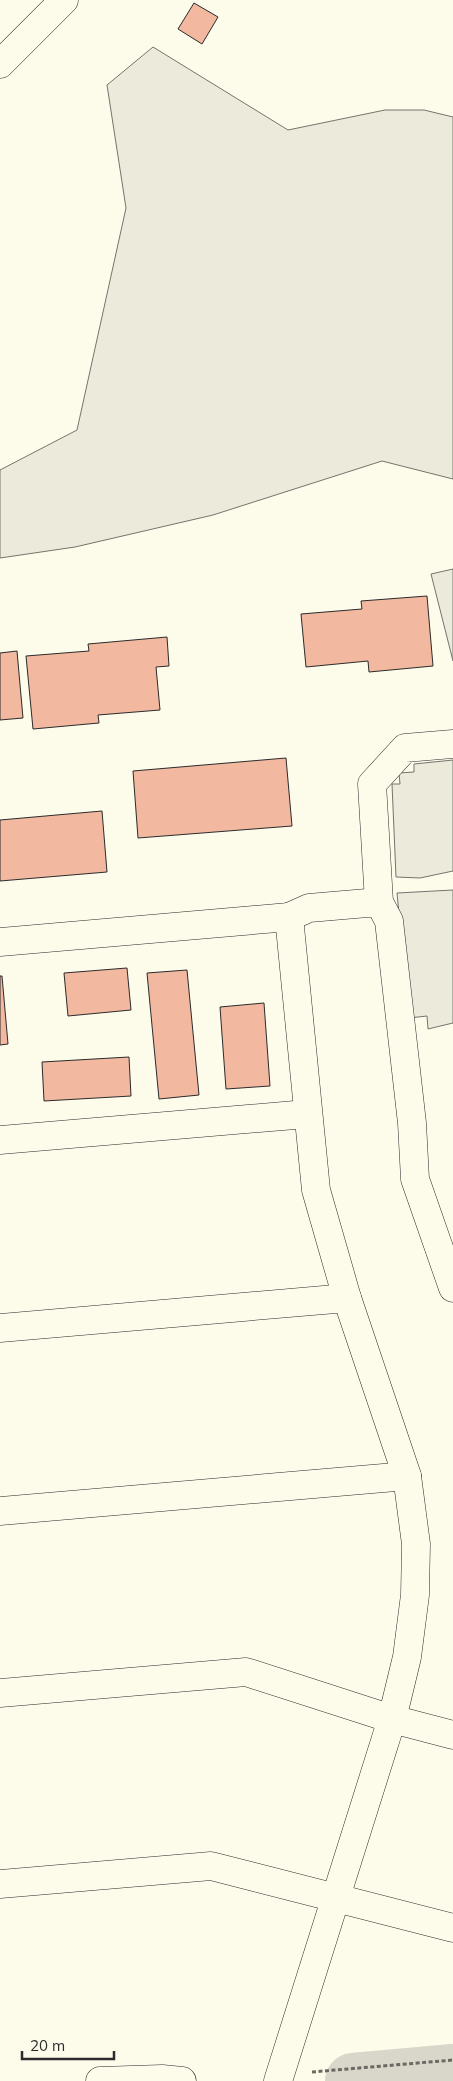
<svg xmlns="http://www.w3.org/2000/svg" width="453" height="2081" font-family="Mulish,sans-serif">
<style>
.green{fill:#ecebdb;stroke:#74746e}
.parking{fill:#eceadb;stroke:#74746e}
.lines{fill:none;stroke-linecap:round;stroke-linejoin:round}
.river{stroke:#d8d7c9;stroke-width:56}
.building{fill:#f2b8a0;stroke:#2b2b2b}
.street-casing{stroke:#2b2b2b;stroke-width:29}
.secondary-casing{stroke:#2b2b2b;stroke-width:29}
.highway-casing{stroke:#2b2b2b;stroke-width:29}
.path{stroke:#6a6964;stroke-width:3;stroke-dasharray:4 2.5;stroke-linecap:butt}
.street{stroke:#fdfbea;stroke-width:28}
.secondary{stroke:#fdfbea;stroke-width:28}
.highway{stroke:#fdfbea;stroke-width:28}
</style>
<rect width="100%" height="100%" fill="#fdfbea"/>
<!-- green -->
<path class="green" d="M153,47L288,130L385,110H424L453,117V479L382,461L213,515L75,547L0,558V470L77,430L126,208L107,85Z"/>
<!-- parking -->
<path class="parking" d="M453,569V661L431,574Z
M453,760V871L420,878L396,877L392,784H400L399,773L414,772V764Z
M453,890V1023L428,1029L427,1016L409,1018L397,893Z"/>
<g class="lines">
<!-- river -->
<path class="river" d="M353,2081L453,2072"/>
</g>
<!-- building -->
<path class="building" d="M194,3L218,17L202,44L178,29Z
M427,596L433,666L369,672L368,661L306,667L301,614L362,609L361,601Z
M167,637L169,666L156,667L160,710L98,715L99,723L33,729L26,656L89,651L88,644Z
M17,651L23,718L0,720V653Z
M286,758L292,826L138,838L133,771Z
M102,811L107,872L0,881V820Z
M127,968L131,1010L68,1016L64,973Z
M187,970L199,1095L159,1099L147,973Z
M0,976H2L8,1044L0,1045Z
M264,1003L270,1086L226,1089L220,1007Z
M129,1057L131,1096L44,1101L42,1062Z"/>
<g class="lines">
<!-- street casing -->
<g class="street-casing">
<path id="street" d="M453,744L405,748L372,784L379,902L389,921L412,1123L415,1179L453,1288
M289,917L309,908L379,902
M0,1140L307,1114
M0,1328L347,1298
M0,1511L407,1476
M0,1693L246,1672L392,1719L453,1735
M0,1884L211,1866L453,1928"/>
</g>
<!-- secondary casing -->
<g class="secondary-casing">
<path id="secondary" d="M0,942L289,917L316,1190L347,1298L407,1476L416,1544L415,1595L407,1657L392,1719L278,2081
M100,2081L162,2079L182,2081"/>
</g>
<!-- highway casing -->
<g class="highway-casing">
<path id="highway" d="M0,64L64,0"/>
</g>
<!-- path -->
<path class="path" d="M312,2072L453,2060"/>
<!-- street -->
<use href="#street" class="street"/>
<!-- secondary -->
<use href="#secondary" class="secondary"/>
<!-- highway -->
<use href="#highway" class="highway"/>
</g>
<!-- scale -->
<path d="M22 2051v8h92v-8" fill="none" stroke="#2b2b2b" stroke-width="2.5"/>
<text x="30" y="2051" font-size="15" fill="#2b2b2b" stroke="#fdfbea" stroke-width="4" paint-order="stroke">20 m</text>
</svg>
